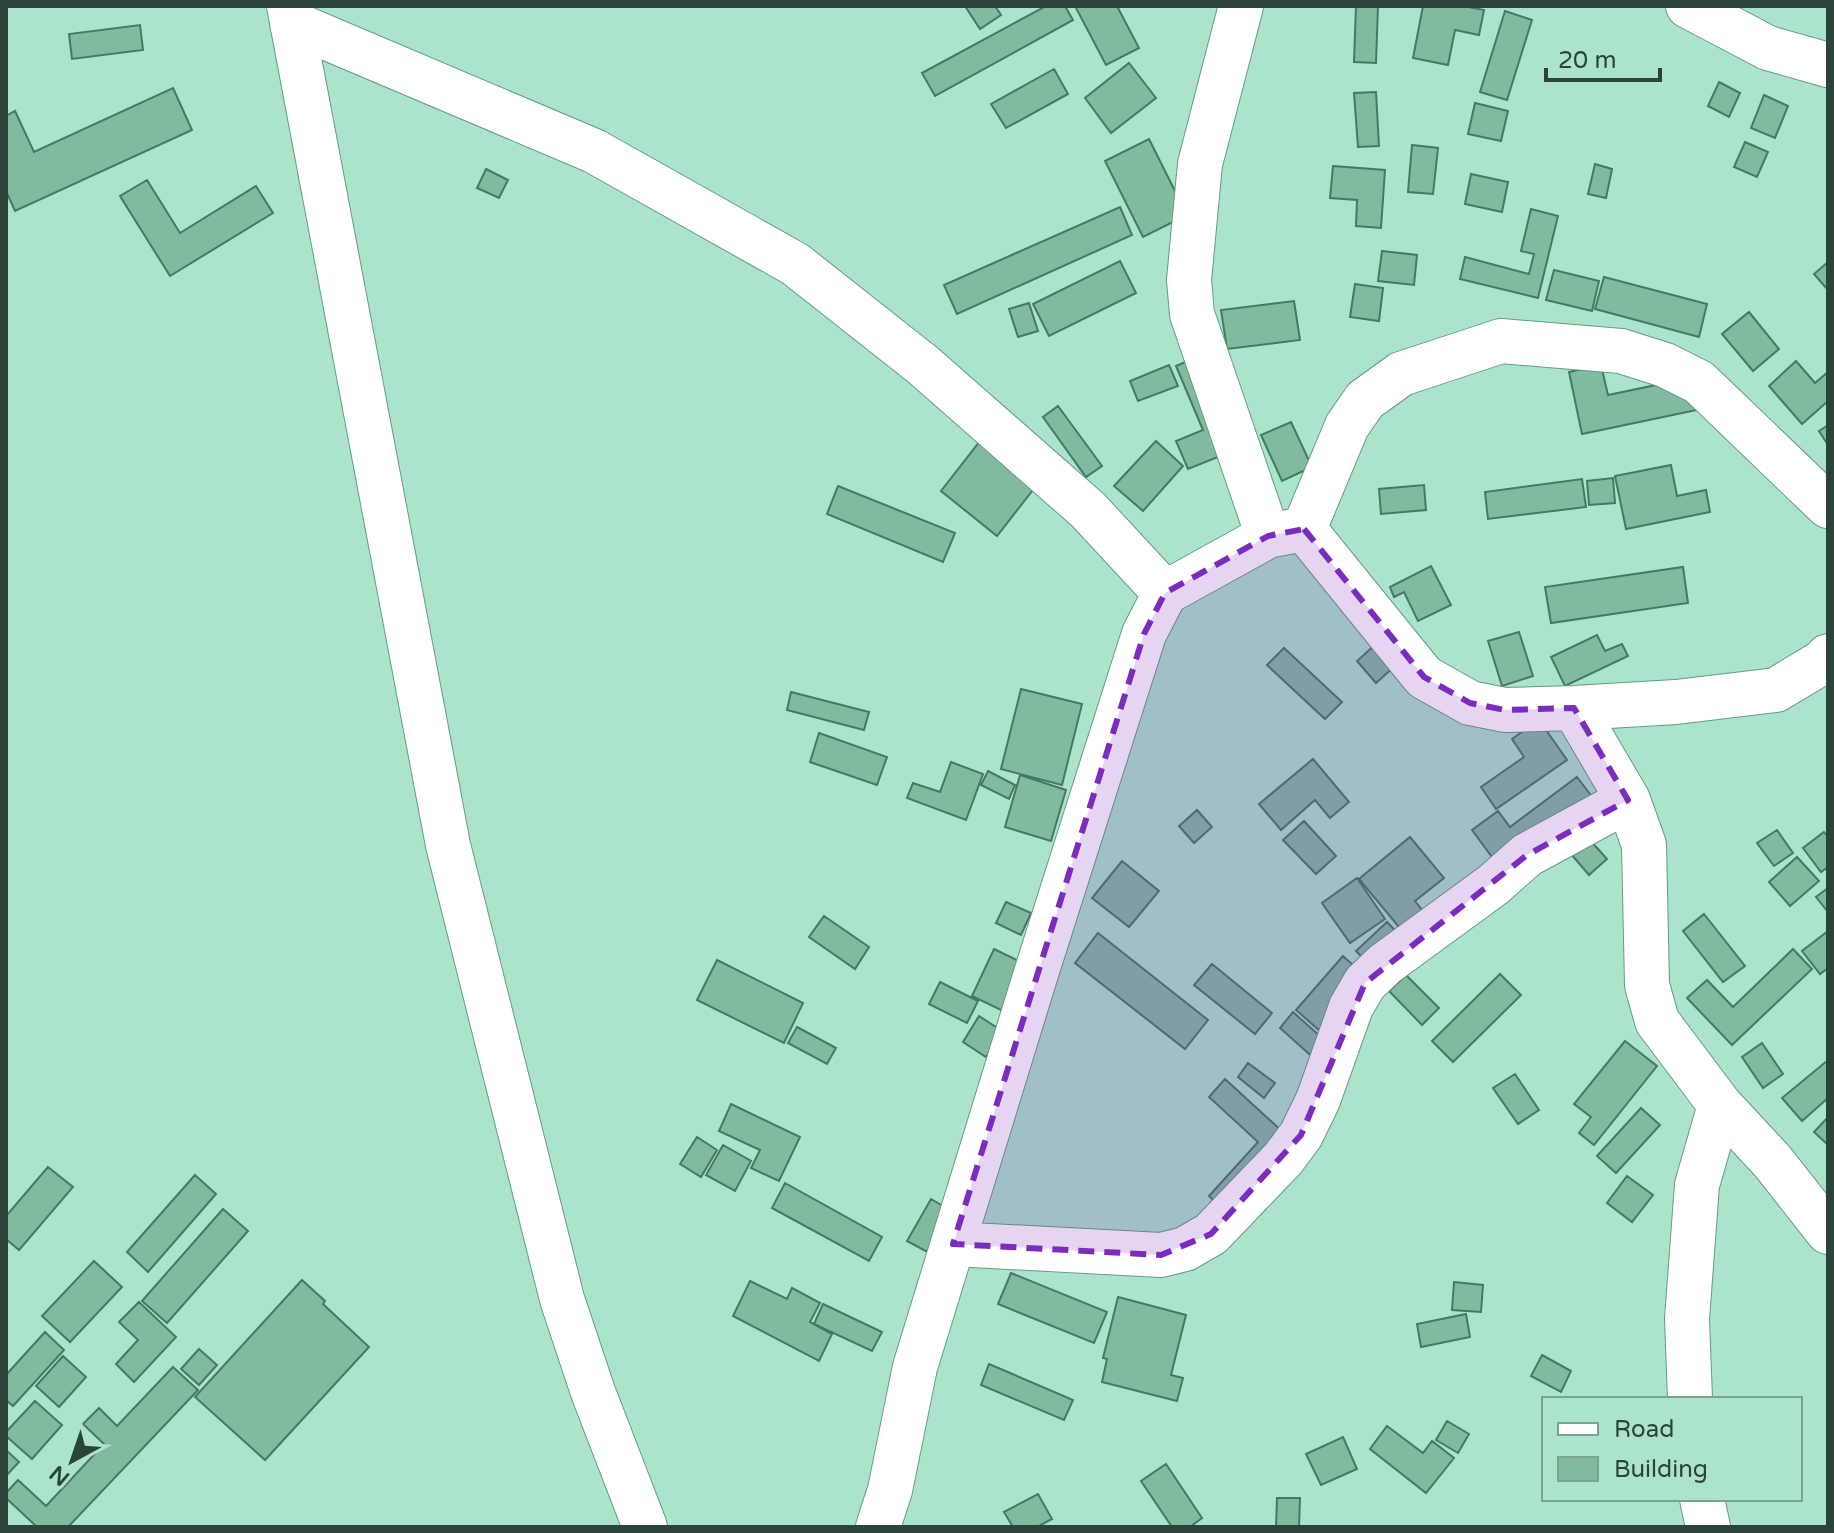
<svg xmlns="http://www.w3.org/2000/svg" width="1834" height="1533" font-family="'Varela Round',sans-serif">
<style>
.building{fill:#82baa0;stroke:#447a63;stroke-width:2}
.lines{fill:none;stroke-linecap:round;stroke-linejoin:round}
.minor-casing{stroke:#649c83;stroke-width:46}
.secondary-casing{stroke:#649c83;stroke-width:46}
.minor{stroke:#fff;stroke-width:44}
.secondary{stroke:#fff;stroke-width:44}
.marked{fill:#7b2cbf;fill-opacity:0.2;stroke:#7b2cbf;stroke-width:6;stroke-dasharray:16 10;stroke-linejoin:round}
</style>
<rect width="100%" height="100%" fill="#abe4ca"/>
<!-- building -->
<path class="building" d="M965,6H995L1001,15L980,29Z
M1046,6H1065L1073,20L935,96L922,73Z
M1075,6H1117L1139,48L1106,65Z
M1356,6H1378L1376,63L1354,62Z
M1423,6H1463L1484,10L1479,35L1455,30L1448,65L1413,58Z
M1505,11L1532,20L1507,100L1480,92Z
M140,25L143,50L72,59L69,34Z
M1129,63L1156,98L1111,133L1085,98Z
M1054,69L1068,94L1006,128L991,104Z
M1719,82L1740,93L1729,117L1708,106Z
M173,88L192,130L15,211L6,191V116L15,111L34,152Z
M1376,92L1379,146L1358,147L1354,93Z
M1764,95L1788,106L1775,138L1751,128Z
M1475,103L1508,111L1501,141L1468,134Z
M1149,139L1187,215L1143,237L1105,161Z
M1745,142L1768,152L1757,177L1734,167Z
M1412,145L1438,148L1433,194L1408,192Z
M1595,164L1612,169L1606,198L1588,194Z
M1333,166L1385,170L1381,228L1356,226L1357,200L1330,198Z
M486,169L508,180L499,198L477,188Z
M1471,174L1508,182L1502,212L1465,204Z
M147,180L180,233L256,186L273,213L170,276L120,196Z
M1120,207L1132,235L957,314L944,285Z
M1531,209L1558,216L1538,298L1460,279L1465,257L1529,274L1534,254L1521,251Z
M1382,251L1417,255L1414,285L1378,281Z
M1120,261L1136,293L1049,336L1033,304Z
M1828,262V290L1814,274Z
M1554,270L1599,281L1592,311L1546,300Z
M1604,277L1707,304L1699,337L1595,309Z
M1355,284L1383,288L1379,321L1350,317Z
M1294,301L1300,340L1227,349L1221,310Z
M1029,303L1038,331L1018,337L1009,309Z
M1749,312L1779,349L1753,371L1722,334Z
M1199,356L1238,449L1188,469L1176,441L1203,430L1176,366Z
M1796,361L1815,383L1828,372V401L1802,424L1769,386Z
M1169,365L1178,386L1138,401L1130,381Z
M1601,365L1608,395L1704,375L1711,407L1582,434L1569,372Z
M1058,406L1102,466L1086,477L1043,417Z
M1291,422L1312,467L1282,481L1261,435Z
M1828,425V445L1819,431Z
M980,441L1036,486L997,536L941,491Z
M1156,441L1183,466L1143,511L1114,486Z
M1671,465L1677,496L1706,490L1710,512L1626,529L1615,476Z
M1613,478L1615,503L1589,505L1587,481Z
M1582,479L1586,507L1488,519L1485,492Z
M1424,485L1426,510L1381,514L1379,489Z
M838,486L955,533L943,562L827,514Z
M1431,566L1451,605L1418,621L1404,592L1394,597L1390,587Z
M1683,567L1688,603L1551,623L1545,587Z
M1519,632L1533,676L1502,686L1488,641Z
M1597,635L1605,651L1622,644L1628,656L1565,686L1551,657Z
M1377,643L1396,665L1376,683L1357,661Z
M1284,648L1342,702L1325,719L1267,665Z
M1021,689L1082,704L1062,785L1001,769Z
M791,692L869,712L864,730L787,710Z
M1539,720L1567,760L1496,809L1481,787L1524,757L1512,739Z
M819,733L887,757L877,785L810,762Z
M1313,759L1349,802L1330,818L1315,800L1281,830L1259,804Z
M951,762L983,774L966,820L907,798L913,783L940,792Z
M988,771L1015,785L1009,799L981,785Z
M1020,775L1066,790L1051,841L1005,827Z
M1577,777L1596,802L1503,872L1472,830L1498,811L1510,827Z
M1197,810L1212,827L1194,843L1179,826Z
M1304,821L1336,856L1316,874L1283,840Z
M1777,830L1793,853L1774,866L1757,843Z
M1824,832L1828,837V867L1821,872L1803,848Z
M1410,837L1444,878L1415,901L1435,926L1413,944L1359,879Z
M1589,839L1607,859L1589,875L1571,854Z
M1797,857L1819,881L1790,906L1769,882Z
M1122,861L1159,891L1129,927L1092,898Z
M1357,878L1385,919L1350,943L1322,903Z
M1828,888V912L1816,897Z
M1006,902L1031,913L1021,935L996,923Z
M1704,914L1745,966L1723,982L1683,931Z
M824,916L869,947L855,969L809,937Z
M1387,922L1407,943L1376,972L1356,951Z
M1828,931V968L1820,974L1802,951Z
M1098,933L1208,1020L1185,1049L1075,963Z
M994,949L1025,964L1003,1011L972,996Z
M1793,949L1812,969L1732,1045L1687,998L1707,980L1733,1007Z
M1343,956L1367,978L1320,1031L1296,1010Z
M717,960L803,1003L784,1043L697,1000Z
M1212,964L1272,1013L1255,1034L1194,985Z
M1500,974L1521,995L1453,1062L1432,1041Z
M1406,975L1439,1008L1422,1025L1389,991Z
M940,982L978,1001L967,1023L929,1004Z
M1293,1012L1331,1046L1317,1061L1280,1028Z
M979,1016L1002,1031L986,1057L963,1042Z
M797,1027L836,1048L827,1064L788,1043Z
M1625,1041L1657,1066L1594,1145L1579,1133L1591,1117L1574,1104Z
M1762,1043L1783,1074L1763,1088L1742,1057Z
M1828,1060V1098L1802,1121L1782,1098Z
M1248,1063L1275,1083L1264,1098L1238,1077Z
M1515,1074L1539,1110L1518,1124L1493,1088Z
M1225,1079L1296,1144L1230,1216L1209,1196L1258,1142L1209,1097Z
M731,1104L800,1137L779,1181L751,1168L760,1150L719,1131Z
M1641,1108L1660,1125L1616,1173L1597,1156Z
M1828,1117V1145L1814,1132Z
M697,1137L717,1150L701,1177L680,1164Z
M723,1145L751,1161L735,1191L706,1175Z
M48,1167L73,1187L19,1250L6,1239V1216Z
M195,1175L216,1194L148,1272L127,1252Z
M1627,1176L1653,1195L1632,1222L1607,1203Z
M785,1183L882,1237L869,1261L772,1208Z
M931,1199L957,1214L933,1255L907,1241Z
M223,1209L248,1231L167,1323L142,1301Z
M94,1261L122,1287L70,1342L42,1316Z
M1011,1273L1107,1312L1094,1343L998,1304Z
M302,1280L325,1301L323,1304L369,1347L265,1460L195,1397Z
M750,1281L787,1299L792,1288L820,1303L810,1322L832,1334L819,1361L733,1316Z
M1454,1282L1483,1285L1481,1312L1452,1310Z
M1118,1297L1186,1315L1171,1375L1183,1378L1177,1401L1102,1382L1107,1359L1103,1358Z
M139,1302L176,1337L134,1382L116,1364L138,1340L119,1322Z
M823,1304L882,1332L872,1351L814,1324Z
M1466,1314L1470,1337L1421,1347L1417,1324Z
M45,1332L64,1350L13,1406L6,1400V1375Z
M199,1349L217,1365L199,1385L181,1369Z
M1542,1355L1571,1371L1561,1392L1531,1376Z
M63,1356L86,1377L59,1407L36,1386Z
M989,1364L1073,1400L1064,1420L981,1385Z
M173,1367L198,1390L68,1527H37L6,1498V1493L18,1480L46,1506L104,1444L83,1424L99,1408L117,1426Z
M35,1401L62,1425L32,1459L6,1436V1432Z
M1447,1421L1469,1434L1458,1453L1436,1440Z
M1387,1426L1423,1453L1432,1441L1454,1458L1426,1493L1370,1449Z
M1343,1437L1357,1469L1321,1485L1306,1454Z
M6,1450L19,1462L6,1476Z
M1166,1464L1202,1518L1190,1527H1172L1141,1481Z
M1038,1494L1052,1519L1037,1527H1013L1004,1512Z
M1277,1498H1300L1299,1527H1276Z"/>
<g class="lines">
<!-- minor casing -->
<g class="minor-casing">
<path id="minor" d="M1241,6L1200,164L1189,280L1192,314L1268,536
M1688,6L1768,48L1828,65
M292,23L594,151L795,264L923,365L1088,510L1165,593
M1304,529L1347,426L1365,400L1401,374L1501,341L1621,351L1665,365L1699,382L1828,506
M1304,529L1424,677L1470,703L1505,710L1574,708L1676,702L1776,690L1824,661L1828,656
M1574,708L1628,800L1644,845L1647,985L1657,1021L1720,1105L1773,1162L1828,1232
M953,1244L1161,1255L1185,1249L1211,1234L1283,1159L1301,1135L1318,1100L1351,1007L1365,983L1385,964L1493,885L1527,855L1628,800
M1690,1399L1687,1319L1697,1185L1720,1105
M1702,1499L1708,1527
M878,1527L890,1490L915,1367L1034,980L1144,634L1165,593L1268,536L1304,529"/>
</g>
<!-- secondary casing -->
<g class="secondary-casing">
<path id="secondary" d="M289,6L448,845L562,1299L593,1392L645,1527"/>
</g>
<!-- minor -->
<use href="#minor" class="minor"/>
<!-- secondary -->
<use href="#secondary" class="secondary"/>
</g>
<!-- marked area -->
<path class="marked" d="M1304,529L1424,677L1470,703L1505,710L1574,708L1628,800L1527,855L1365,983L1301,1135L1211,1234L1161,1255L953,1244L1144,634L1165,593L1268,536Z"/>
<!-- border -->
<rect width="1834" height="1533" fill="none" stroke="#2b4338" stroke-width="16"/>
<!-- legend -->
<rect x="1542" y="1397" width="260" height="104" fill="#abe4ca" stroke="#78a490" stroke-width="2"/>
<rect x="1558" y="1423" width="40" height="12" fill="#ffffff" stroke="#78a490" stroke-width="2"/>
<text x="1614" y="1437" font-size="24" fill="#2b4338">Road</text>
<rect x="1558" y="1457" width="40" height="24" fill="#82baa0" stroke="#78a490" stroke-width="2"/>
<text x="1614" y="1477" font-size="24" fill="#2b4338">Building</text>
<!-- north arrow -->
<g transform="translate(72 1461) rotate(220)" stroke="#abe4ca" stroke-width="6" paint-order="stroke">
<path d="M0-6L14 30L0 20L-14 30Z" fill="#2b4338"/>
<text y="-12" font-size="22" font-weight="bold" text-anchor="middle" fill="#2b4338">N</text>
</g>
<!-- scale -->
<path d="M1546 68v12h114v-12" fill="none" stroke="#2b4338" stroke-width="4"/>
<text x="1558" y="68" font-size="24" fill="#2b4338" stroke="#abe4ca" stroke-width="6" paint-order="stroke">20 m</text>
</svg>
